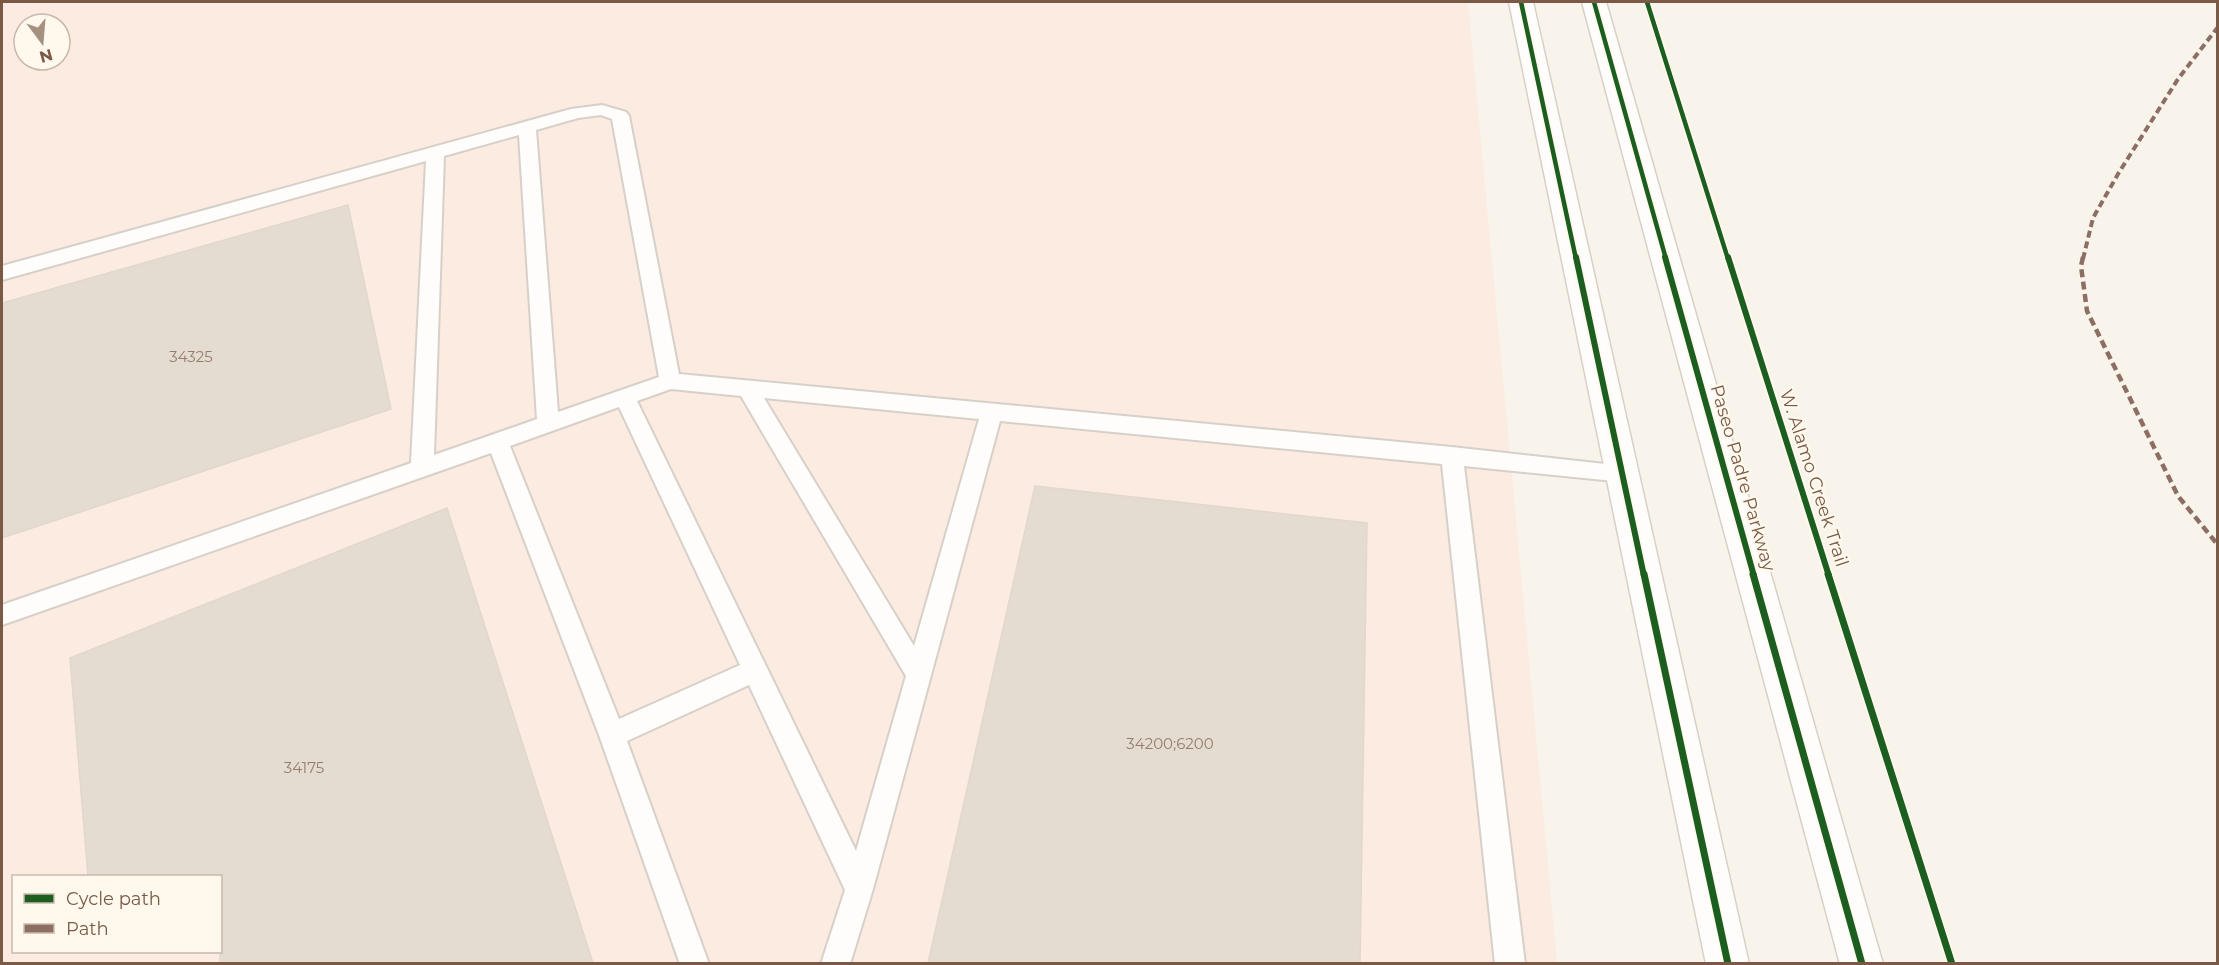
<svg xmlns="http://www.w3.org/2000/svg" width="2219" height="965" font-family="Montserrat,sans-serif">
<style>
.commercial{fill:#fcebe1;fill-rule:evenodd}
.building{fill:#e5dcd1;stroke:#e2d7cc;stroke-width:1.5}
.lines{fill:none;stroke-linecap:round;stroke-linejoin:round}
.service-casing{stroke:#d7d0c8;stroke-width:4}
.secondary-casing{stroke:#d8d0c7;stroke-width:3}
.path-far2{stroke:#dbd3cc;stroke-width:3;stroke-dasharray:1.5 4;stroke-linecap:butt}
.path-far1{stroke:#dbd3cc;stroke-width:4;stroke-dasharray:1.5 4.5;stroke-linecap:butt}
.path{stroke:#dbd3cc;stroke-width:4.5;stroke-dasharray:1.5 5;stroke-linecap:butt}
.service{fill:#fefdfc;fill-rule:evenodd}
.secondary{fill:#fefdfc;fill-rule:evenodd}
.quiet-far1{stroke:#8d6e63;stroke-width:4;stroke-dasharray:7 4;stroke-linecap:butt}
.quiet{stroke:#8d6e63;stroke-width:4.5;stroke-dasharray:8 4.5;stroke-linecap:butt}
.cycleway-far2-casing{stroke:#fff8ed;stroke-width:8}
.cycleway-far1-casing{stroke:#fff8ed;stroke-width:10}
.cycleway-casing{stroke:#fff8ed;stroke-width:10}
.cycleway-far2{stroke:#1b5e20;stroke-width:4.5}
.cycleway-far1{stroke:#1b5e20;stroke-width:6}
.cycleway{stroke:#1b5e20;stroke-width:7}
.labels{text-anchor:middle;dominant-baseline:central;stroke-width:4.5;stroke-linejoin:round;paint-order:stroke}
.number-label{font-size:15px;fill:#967c6c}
.street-label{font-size:18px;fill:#7a5a47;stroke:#fff8ed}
</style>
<rect width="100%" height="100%" fill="#f8f4eb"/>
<!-- commercial -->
<path class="commercial" d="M2,2H1468L1557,963L2,964ZM24,24H60V60H24ZM14,876H220V952H14Z"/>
<!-- building -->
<path class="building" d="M348,205L391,409L2,538V303Z
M1035,486L1367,523L1360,963H928Z
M447,508L593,963H220V876H88L70,658Z"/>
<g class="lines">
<!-- service casing -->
<g class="service-casing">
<path id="service" d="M602,105L626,112L629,116L679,374L1452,447L1632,467L1635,473L1632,479L1624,482L1464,466L1525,964H1495L1442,464L1000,421L873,889L850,964H821L845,890L749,685L627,741L709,964H680L599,735L491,453L2,625V605L411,463L426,161L2,280V266L571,109ZM601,115L612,119L659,377L558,412L536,130L578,118ZM519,135L537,419L434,455L444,156ZM671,389L741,396L906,676L856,851L637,401ZM764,398L979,419L914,646ZM619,407L740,665L619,719L510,446Z"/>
</g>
<!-- secondary casing -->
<g class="secondary-casing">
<path id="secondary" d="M1509,2H1533L1749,964H1706Z
M1582,2H1606L1883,964H1840Z"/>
</g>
<!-- path-far2 -->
<path class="path-far2" d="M1647,2L1728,259"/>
<!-- path-far1 -->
<path class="path-far1" d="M1728,257L1829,576"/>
<!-- path -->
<path class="path" d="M1828,574L1952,964"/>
<!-- service -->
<use href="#service" class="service"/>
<!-- secondary -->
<use href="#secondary" class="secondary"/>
<!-- quiet-far1 -->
<path class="quiet-far1" d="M2083,259L2093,218L2118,174L2178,79L2218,27"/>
<!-- quiet -->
<path class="quiet" d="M2083,257L2081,266L2087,311L2178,496L2218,545"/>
<!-- cycleway-far2 casing -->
<g class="cycleway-far2-casing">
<path id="cycleway-far2" d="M1521,2L1576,259
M1594,2L1666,259
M1647,2L1728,259"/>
</g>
<!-- cycleway-far1 casing -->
<g class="cycleway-far1-casing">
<path id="cycleway-far1" d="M1576,257L1644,576
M1665,257L1754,576
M1728,257L1829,576"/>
</g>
<!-- cycleway casing -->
<g class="cycleway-casing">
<path id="cycleway" d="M1644,574L1728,964
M1753,574L1862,964
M1828,574L1952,964"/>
</g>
<!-- cycleway-far2 -->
<use href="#cycleway-far2" class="cycleway-far2"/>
<!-- cycleway-far1 -->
<use href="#cycleway-far1" class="cycleway-far1"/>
<!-- cycleway -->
<use href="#cycleway" class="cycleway"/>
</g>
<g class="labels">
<!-- number labels -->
<g class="number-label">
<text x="191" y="356">34325</text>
<text x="1170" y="743">34200;6200</text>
<text x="304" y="767">34175</text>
</g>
<!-- street labels -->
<g class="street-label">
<text transform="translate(1743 478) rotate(74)">Paseo Padre Parkway</text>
<text transform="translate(1814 478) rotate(72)">W. Alamo Creek Trail</text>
</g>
</g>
<!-- border -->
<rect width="2219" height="965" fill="none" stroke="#7a5a47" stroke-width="6"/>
<!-- legend -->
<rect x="12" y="875" width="210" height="78" fill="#fff8ed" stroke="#cab9ab" stroke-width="1.5"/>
<rect x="24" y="894" width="30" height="9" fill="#1b5e20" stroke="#cab9ab" stroke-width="1.5"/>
<text x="66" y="905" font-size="18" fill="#7a5a47">Cycle path</text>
<rect x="24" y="924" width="30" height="9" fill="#8d6e63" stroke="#cab9ab" stroke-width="1.5"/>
<text x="66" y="935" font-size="18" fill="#7a5a47">Path</text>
<!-- north arrow -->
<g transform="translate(42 42) rotate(164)"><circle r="28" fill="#fff8ed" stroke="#cab9ab" stroke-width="1.5"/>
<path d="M0-4.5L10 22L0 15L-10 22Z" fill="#a69080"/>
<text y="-9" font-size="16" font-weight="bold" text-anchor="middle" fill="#7a5a47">N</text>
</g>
</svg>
